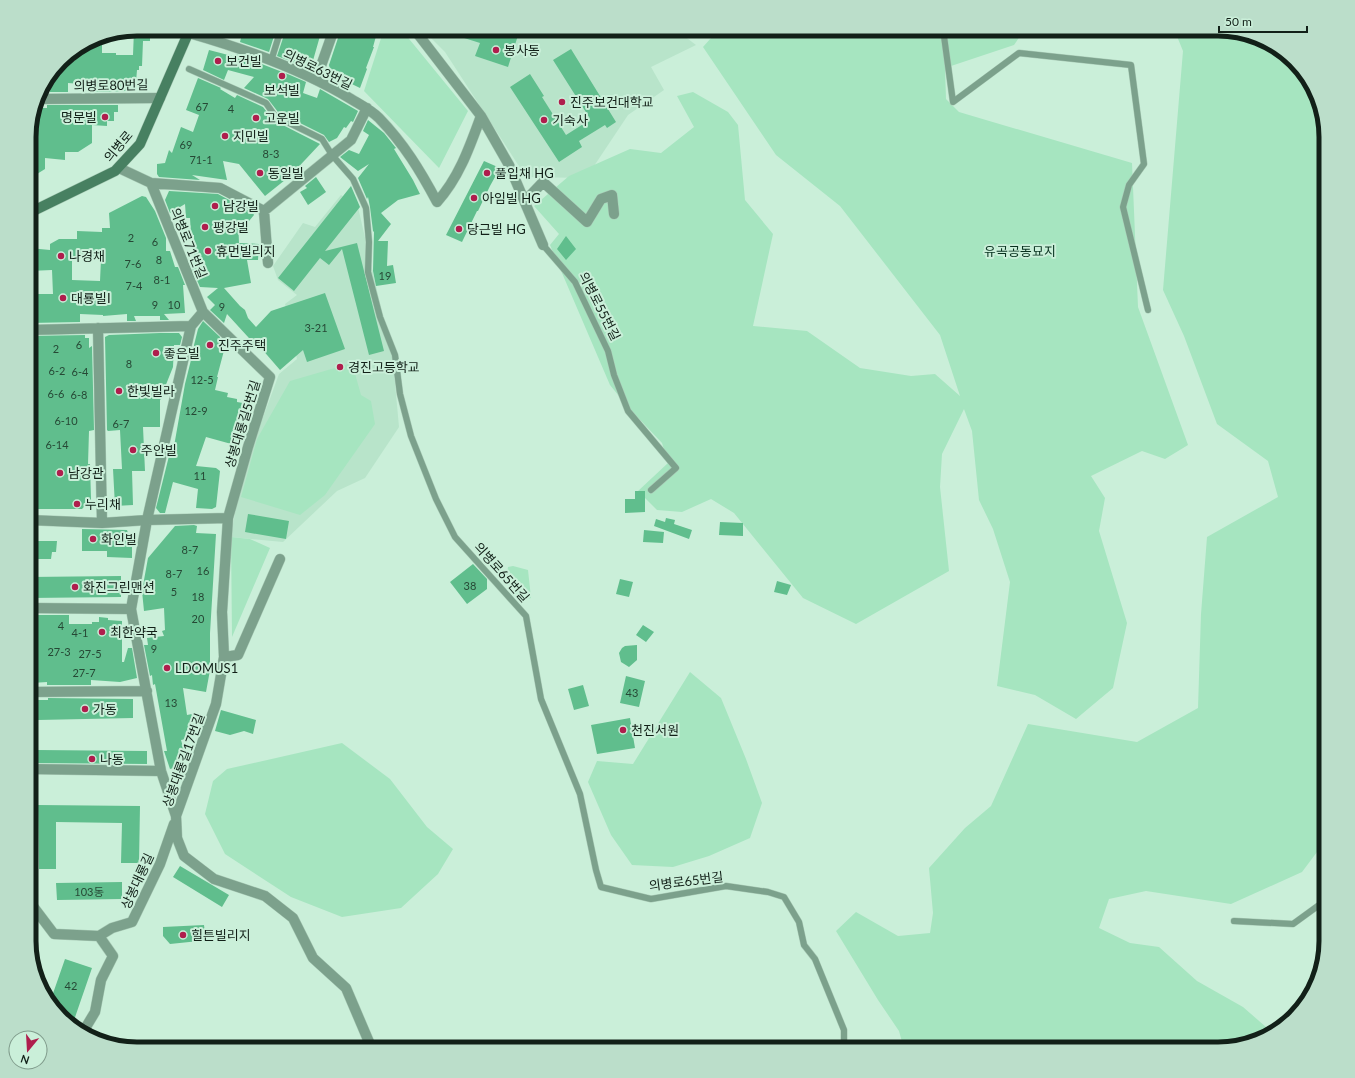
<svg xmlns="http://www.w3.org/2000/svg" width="1355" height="1078" font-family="Lato,'Noto Sans KR',sans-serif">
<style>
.built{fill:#b8e4ca}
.green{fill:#a6e5c0}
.building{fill:#60be8d;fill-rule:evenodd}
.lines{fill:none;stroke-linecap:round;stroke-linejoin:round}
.lane-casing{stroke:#a9cab6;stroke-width:7}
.street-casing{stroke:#a9cab6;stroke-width:11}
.secondary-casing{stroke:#a9cab6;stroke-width:11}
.lane{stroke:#7ca18c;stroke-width:6}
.street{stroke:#7ca18c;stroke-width:10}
.secondary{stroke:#478061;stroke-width:10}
.poi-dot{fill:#af1e4d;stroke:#caefd9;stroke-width:1.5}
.labels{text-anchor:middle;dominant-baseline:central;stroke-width:4;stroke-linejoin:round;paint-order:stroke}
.number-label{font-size:11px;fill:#264835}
.poi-label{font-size:13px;fill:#122018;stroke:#caefd9;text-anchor:start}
.street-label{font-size:13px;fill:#122018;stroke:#caefd9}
.park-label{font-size:13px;fill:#07311e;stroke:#caefd9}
.rim{fill:none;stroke:#122018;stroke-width:5}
</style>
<rect width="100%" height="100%" fill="#caefd9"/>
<!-- built -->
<path class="built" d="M422,29H675L696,45L651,67L664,90L628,115L586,178L526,177L445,52Z
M341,195L358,207L393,361L399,427L365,478L337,491L283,542L231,537L236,507L250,453L279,374L297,359L285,304L297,295L278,280L273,266L303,223L315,227Z"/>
<!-- green -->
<path class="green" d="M384,29H401L468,111L439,168L364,91Z
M719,29H1025L1014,45L945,68L946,99L959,112L1132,163L1138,307L1188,445L1165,459L1142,451L1091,476L1105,498L1099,531L1127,623L1113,688L1076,719L1035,695L997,686L1010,582L993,529L979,500L972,431L964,409L942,454L940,487L949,571L856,624L803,598L734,513L711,499L682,512L657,510L638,491L668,463L662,443L627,406L610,385L550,245L559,234L534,206L569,176L630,149L661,153L694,127L677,96L693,92L728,112L738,125L745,200L773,234L753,326L807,331L860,368L911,376L935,374L960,396L940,335L840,206L776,155L703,47Z
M1174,29H1219L1259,37L1289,56L1315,89L1326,137V840L1302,872L1231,904L1146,891L1109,899L1099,928L1130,943L1159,947L1197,981L1243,1007L1266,1027L1268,1036L1266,1038L1218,1049H904L899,1031L878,1000L836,931L856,912L898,936L930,933L933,913L929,868L965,828L991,806L1028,724L1137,742L1198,708L1201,614L1207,537L1278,497L1268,461L1217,424L1184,336L1163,290L1183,51Z
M352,363L361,395L371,401L375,424L325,495L300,515L241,497L257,439L290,381Z
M231,537L250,539L270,548L232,637Z
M513,566L528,570L531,598L521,601L506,579L508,567Z
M690,672L721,698L746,759L762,803L750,838L709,856L673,867L632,865L611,835L588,782L597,761L633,764Z
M342,743L390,779L427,827L453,849L438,874L401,908L342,917L291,897L225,854L205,814L213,781L227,769Z"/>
<!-- building -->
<path class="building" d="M150,29V41H143L142,66H139V70H137L136,82L126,91L96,92V85L68,83V92H50V76L62,61H75V50L96,37L102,36V53H116V55H133L134,30Z
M227,29H264L275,33L269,52L240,42L241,38Z
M286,29H322L312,64L303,65L298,63V64L277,56Z
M341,29H378L373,47H374L366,68L367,69L360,88L331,74L329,65Z
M442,29H520L508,67L475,56L480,43L442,31Z
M571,49L616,122L607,128L605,125L579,141L582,147L559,162L510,87L530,74L544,96L542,97L566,135L585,123L584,121L589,117L553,60Z
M209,50L236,57V54L290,75L306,82L303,93L317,98L320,89L358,111L353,122L351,121L346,128L344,127L337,138L329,142L324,135L278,112L268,99L244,88L254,77L228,70L224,80L203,70Z
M198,78L221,88L220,89L235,98L237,95L263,107L273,120L320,144L290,176L265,196L239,164L223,161L227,180L192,175L200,180L159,177L157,174V164L165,163L169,150L172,153L181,127L193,132L199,115L186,110Z
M47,105H118V112H114V121H107V126L92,125V143L78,152H65V160L45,158V169L29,179V129L35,108H47Z
M368,120L384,133L396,148L394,149L413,180L420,194L398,200L381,213L391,224L378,241H388L387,266L393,265L396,283L376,286L373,271L374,232L373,231L370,207L368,197L367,199L358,178L369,164L358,171L340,157L349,150L359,154L369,135L363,131Z
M484,161L500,168L490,186L478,211H477L462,242L446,235Z
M316,177L326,192L308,205L300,192L307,188L305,186Z
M351,186L360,207L325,251L357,243L384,351L369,355L342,249L329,265L320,258L294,291L278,278Z
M169,191L218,194L253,213L254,215L249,221L238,220L239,243L259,244L258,260H247L251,283L224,288L240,306L245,310L248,318L256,327L271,311L325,293L345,349L307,362L303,350L280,370L261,348L259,349L227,314L224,323L210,310L215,305L207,297L218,288L200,287L192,269H194V235H191L190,218H186L185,204L170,213L165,200Z
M142,196L146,197L155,211L166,238V251H170L175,267H178L185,285H183L185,313L164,314L169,320H160V316H134L136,321H127V314L103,316V315L80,314V322L29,323V294H53L52,270L29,271V248L50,250V244L59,239H77V231L102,232V228H110L109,213ZM72,257L101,259L100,281L72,280Z
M566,236L576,249L566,260L557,249Z
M203,321L220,337L219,341L226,343L217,377H218L215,390L228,393L227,397L237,399V402L243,403L234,430L239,431L235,445L206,437L196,466L216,468L220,471L216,507L212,509L196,508L198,489L173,482L165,513H160L156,508L170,452H173L185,384L194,348V345L198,329Z
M160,333H179L182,337L180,345H174L173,367L165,387L166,393L160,400V427H143L145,471H132L133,505L115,506L113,469H122L120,430L108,431L107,430L105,337L109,335Z
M85,335V338H89V348L92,346L94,430L89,431L88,464H90L91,499L82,509H29V336Z
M635,491H645V512L625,513V499H635Z
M248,514L289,521L286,539L245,532Z
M666,518L675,520L674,524L692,530L689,539L654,526L656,519L665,522Z
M720,522L743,523V536L719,535Z
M194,525L197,526L196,533L216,534L210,633V670L206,692L183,688L187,715L192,714L196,729L191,738L181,740L185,754L180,760L177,767L170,769L164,751H167L155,684L153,685L152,675L150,676L144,645H148L147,638L164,636L162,631L165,630L164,608L144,611L142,591L148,558L175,526Z
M82,529L127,530L128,533H132V558L107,557V551H82Z
M644,530L664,532L663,543L643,542Z
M29,541H57L56,552H52L51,559H29Z
M473,564L487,579V589L467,604L450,582Z
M121,576V597L29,598V577Z
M620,579L633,582L629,597L616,594Z
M777,581L791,585L787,595L774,592Z
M32,615H69V624H92V622H99V617L108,618V620L122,621V662H124L128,648H132L137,678L120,682L91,680V685H47V682L32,683L29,679V619Z
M643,625L654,632L646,642L636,635Z
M637,645V660L629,667L621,662L619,653L622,648L625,646Z
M626,676L645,681L639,707L620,703Z
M583,685L589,706L574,710L568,689Z
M48,698L133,699V718L38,720L37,700H48Z
M221,710L256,720L253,734L244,731L230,735L215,731Z
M630,718L635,748L597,754L591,725Z
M37,750L147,751V764L37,763Z
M38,805L140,806L139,863H121L122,823L56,822V869H39Z
M180,866L229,895L222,907L173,877Z
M122,882V899L57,900L56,883Z
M204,925L205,933L199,941L170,944L163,936V927Z
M65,959L92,968L72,1026L66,1022L50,1002Z"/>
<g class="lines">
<!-- lane casing -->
<g class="lane-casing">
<path id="lane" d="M943,29L953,102L1019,53L1131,65L1144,164L1129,185L1123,207L1148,310
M271,61L281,29
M189,69L266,103L275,116L322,139L332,155L353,179L366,208L369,242L368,272L380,317L395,355L400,394L411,436L436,499L455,537L526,616L541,699L580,794L596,870L601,887L651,899L726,886L768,892L784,897L799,922L804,945L815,959L844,1030V1049
M543,245L575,282L608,351L614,375L628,411L676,468L651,490
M1234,921L1293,924L1326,900"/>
</g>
<!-- street casing -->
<g class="street-casing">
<path id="street" d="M414,29L481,116L509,165L543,245
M189,33C245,49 302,69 351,99C361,105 371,110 379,118C404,144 420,170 437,202C459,178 470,146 481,116
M316,80L334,29
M37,99L160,98
M119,168L151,183L203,312L270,377L248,447L228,518L222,612L224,657L216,704L176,816L177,838L184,856L214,879L265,896L293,918L313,958L346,988L372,1049
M151,183L220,188L264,211L268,263
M525,201L543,182L587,222L601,199L612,195L614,214
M264,211L351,140L367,108
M98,328L102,523
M29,330L191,326
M29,520L102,523L147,520L228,518
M29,608L131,609
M224,657L238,655L280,559
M29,692L147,691
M29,769L161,771
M176,816L161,771L131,609L147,520L191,326L203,312
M29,901L54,934L99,936L113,956L101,980L95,1012L83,1032
M99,936L112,928L132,922L160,864L174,824"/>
</g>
<!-- secondary casing -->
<g class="secondary-casing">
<path id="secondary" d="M29,213L115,171L140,144L190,29"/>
</g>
<!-- lane -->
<use href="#lane" class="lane"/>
<!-- street -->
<use href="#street" class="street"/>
<!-- secondary -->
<use href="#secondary" class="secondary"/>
</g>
<!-- markers -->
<g class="poi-dot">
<circle cx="496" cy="50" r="4"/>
<circle cx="218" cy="61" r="4"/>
<circle cx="282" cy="76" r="4"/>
<circle cx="562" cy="102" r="4"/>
<circle cx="105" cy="117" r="4"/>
<circle cx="256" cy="118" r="4"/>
<circle cx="544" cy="120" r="4"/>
<circle cx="225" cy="136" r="4"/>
<circle cx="260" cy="173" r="4"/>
<circle cx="487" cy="173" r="4"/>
<circle cx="474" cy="198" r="4"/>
<circle cx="215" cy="206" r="4"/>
<circle cx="205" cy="227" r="4"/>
<circle cx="459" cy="229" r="4"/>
<circle cx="208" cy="251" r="4"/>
<circle cx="61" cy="256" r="4"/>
<circle cx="63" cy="298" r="4"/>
<circle cx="210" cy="345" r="4"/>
<circle cx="156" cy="353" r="4"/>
<circle cx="340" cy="367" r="4"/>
<circle cx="119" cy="391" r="4"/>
<circle cx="133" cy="450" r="4"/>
<circle cx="60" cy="473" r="4"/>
<circle cx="77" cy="504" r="4"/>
<circle cx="93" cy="539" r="4"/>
<circle cx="75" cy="587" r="4"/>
<circle cx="102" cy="632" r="4"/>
<circle cx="167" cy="668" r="4"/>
<circle cx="85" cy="709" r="4"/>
<circle cx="623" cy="730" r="4"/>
<circle cx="92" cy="759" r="4"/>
<circle cx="183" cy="935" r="4"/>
</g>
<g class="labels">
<!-- number labels -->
<g class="number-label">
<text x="202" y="106">67</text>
<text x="231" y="108">4</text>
<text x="186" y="144">69</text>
<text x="271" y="153">8-3</text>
<text x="201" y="159">71-1</text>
<text x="131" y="237">2</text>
<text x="155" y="241">6</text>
<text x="159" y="259">8</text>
<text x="133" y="263">7-6</text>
<text x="385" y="275">19</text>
<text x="162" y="279">8-1</text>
<text x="134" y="285">7-4</text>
<text x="155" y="304">9</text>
<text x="174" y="304">10</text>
<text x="222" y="306">9</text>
<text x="316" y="327">3-21</text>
<text x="79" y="344">6</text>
<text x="56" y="348">2</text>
<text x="129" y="363">8</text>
<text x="57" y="370">6-2</text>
<text x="80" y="371">6-4</text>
<text x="202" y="379">12-5</text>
<text x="56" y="393">6-6</text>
<text x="79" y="394">6-8</text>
<text x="196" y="410">12-9</text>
<text x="66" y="420">6-10</text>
<text x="121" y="423">6-7</text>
<text x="57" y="444">6-14</text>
<text x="200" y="475">11</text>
<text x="190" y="549">8-7</text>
<text x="203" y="570">16</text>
<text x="174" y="573">8-7</text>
<text x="470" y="585">38</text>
<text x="174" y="591">5</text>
<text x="198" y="596">18</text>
<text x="198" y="618">20</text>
<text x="61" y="625">4</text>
<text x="80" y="632">4-1</text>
<text x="154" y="648">9</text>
<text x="59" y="651">27-3</text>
<text x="90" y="653">27-5</text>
<text x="84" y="672">27-7</text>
<text x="632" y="692">43</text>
<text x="171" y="702">13</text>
<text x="89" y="891">103동</text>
<text x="71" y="985">42</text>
</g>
<!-- poi labels -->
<g class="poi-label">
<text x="504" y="50">봉사동</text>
<text x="226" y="61">보건빌</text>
<text x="282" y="90" text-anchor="middle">보석빌</text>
<text x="570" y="102">진주보건대학교</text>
<text x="97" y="117" text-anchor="end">명문빌</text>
<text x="264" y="118">고운빌</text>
<text x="552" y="120">기숙사</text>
<text x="233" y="136">지민빌</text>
<text x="268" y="173">동일빌</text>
<text x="495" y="173">풀입채 HG</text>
<text x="482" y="198">아임빌 HG</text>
<text x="223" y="206">남강빌</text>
<text x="213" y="227">평강빌</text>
<text x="467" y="229">당근빌 HG</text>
<text x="216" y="251">휴먼빌리지</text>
<text x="69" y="256">나경채</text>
<text x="71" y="298">대룡빌I</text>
<text x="218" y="345">진주주택</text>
<text x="164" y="353">좋은빌</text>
<text x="348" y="367">경진고등학교</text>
<text x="127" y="391">한빛빌라</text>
<text x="141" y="450">주안빌</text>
<text x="68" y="473">남강관</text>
<text x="85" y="504">누리채</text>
<text x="101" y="539">화인빌</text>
<text x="83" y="587">화진그린맨션</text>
<text x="110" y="632">최한약국</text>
<text x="175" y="668">LDOMUS1</text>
<text x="93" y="709">가동</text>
<text x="631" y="730">천진서원</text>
<text x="100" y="759">나동</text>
<text x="191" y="935">힐튼빌리지</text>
</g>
<!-- street labels -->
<g class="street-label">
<text transform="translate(318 69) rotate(26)">의병로63번길</text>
<text transform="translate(111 85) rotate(-1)">의병로80번길</text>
<text transform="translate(118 146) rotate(-50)">의병로</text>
<text transform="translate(189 243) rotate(68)">의병로71번길</text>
<text transform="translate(600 306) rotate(63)">의병로55번길</text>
<text transform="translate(242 424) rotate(-73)">상봉대룡길5번길</text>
<text transform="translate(502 572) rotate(48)">의병로65번길</text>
<text transform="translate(183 760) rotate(-70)">상봉대룡길17번길</text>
<text transform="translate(137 881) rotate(-65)">상봉대룡길</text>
<text transform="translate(686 881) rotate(-7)">의병로65번길</text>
</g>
<!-- park labels -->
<g class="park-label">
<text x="1020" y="251">유곡공동묘지</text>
</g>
</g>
<!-- crop -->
<path d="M0 0H1355V1078H0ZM137 36H1218A101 101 0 0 1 1319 137V941A101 101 0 0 1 1218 1042H137A101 101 0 0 1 36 941V137A101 101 0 0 1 137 36Z" fill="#bbdeca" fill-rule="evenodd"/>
<path class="rim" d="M137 36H1218A101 101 0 0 1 1319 137V941A101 101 0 0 1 1218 1042H137A101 101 0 0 1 36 941V137A101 101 0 0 1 137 36Z"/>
<!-- north arrow -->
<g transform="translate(28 1050) rotate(198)"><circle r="19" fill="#caefd9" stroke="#809c8c"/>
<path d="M0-3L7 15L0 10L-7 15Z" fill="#af1e4d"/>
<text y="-6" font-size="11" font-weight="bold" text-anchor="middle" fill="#122018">N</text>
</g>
<!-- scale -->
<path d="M1219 26v6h88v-6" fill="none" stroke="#122018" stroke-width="2"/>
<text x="1225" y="26" font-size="12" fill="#122018" stroke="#caefd9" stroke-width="3" paint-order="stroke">50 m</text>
</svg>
